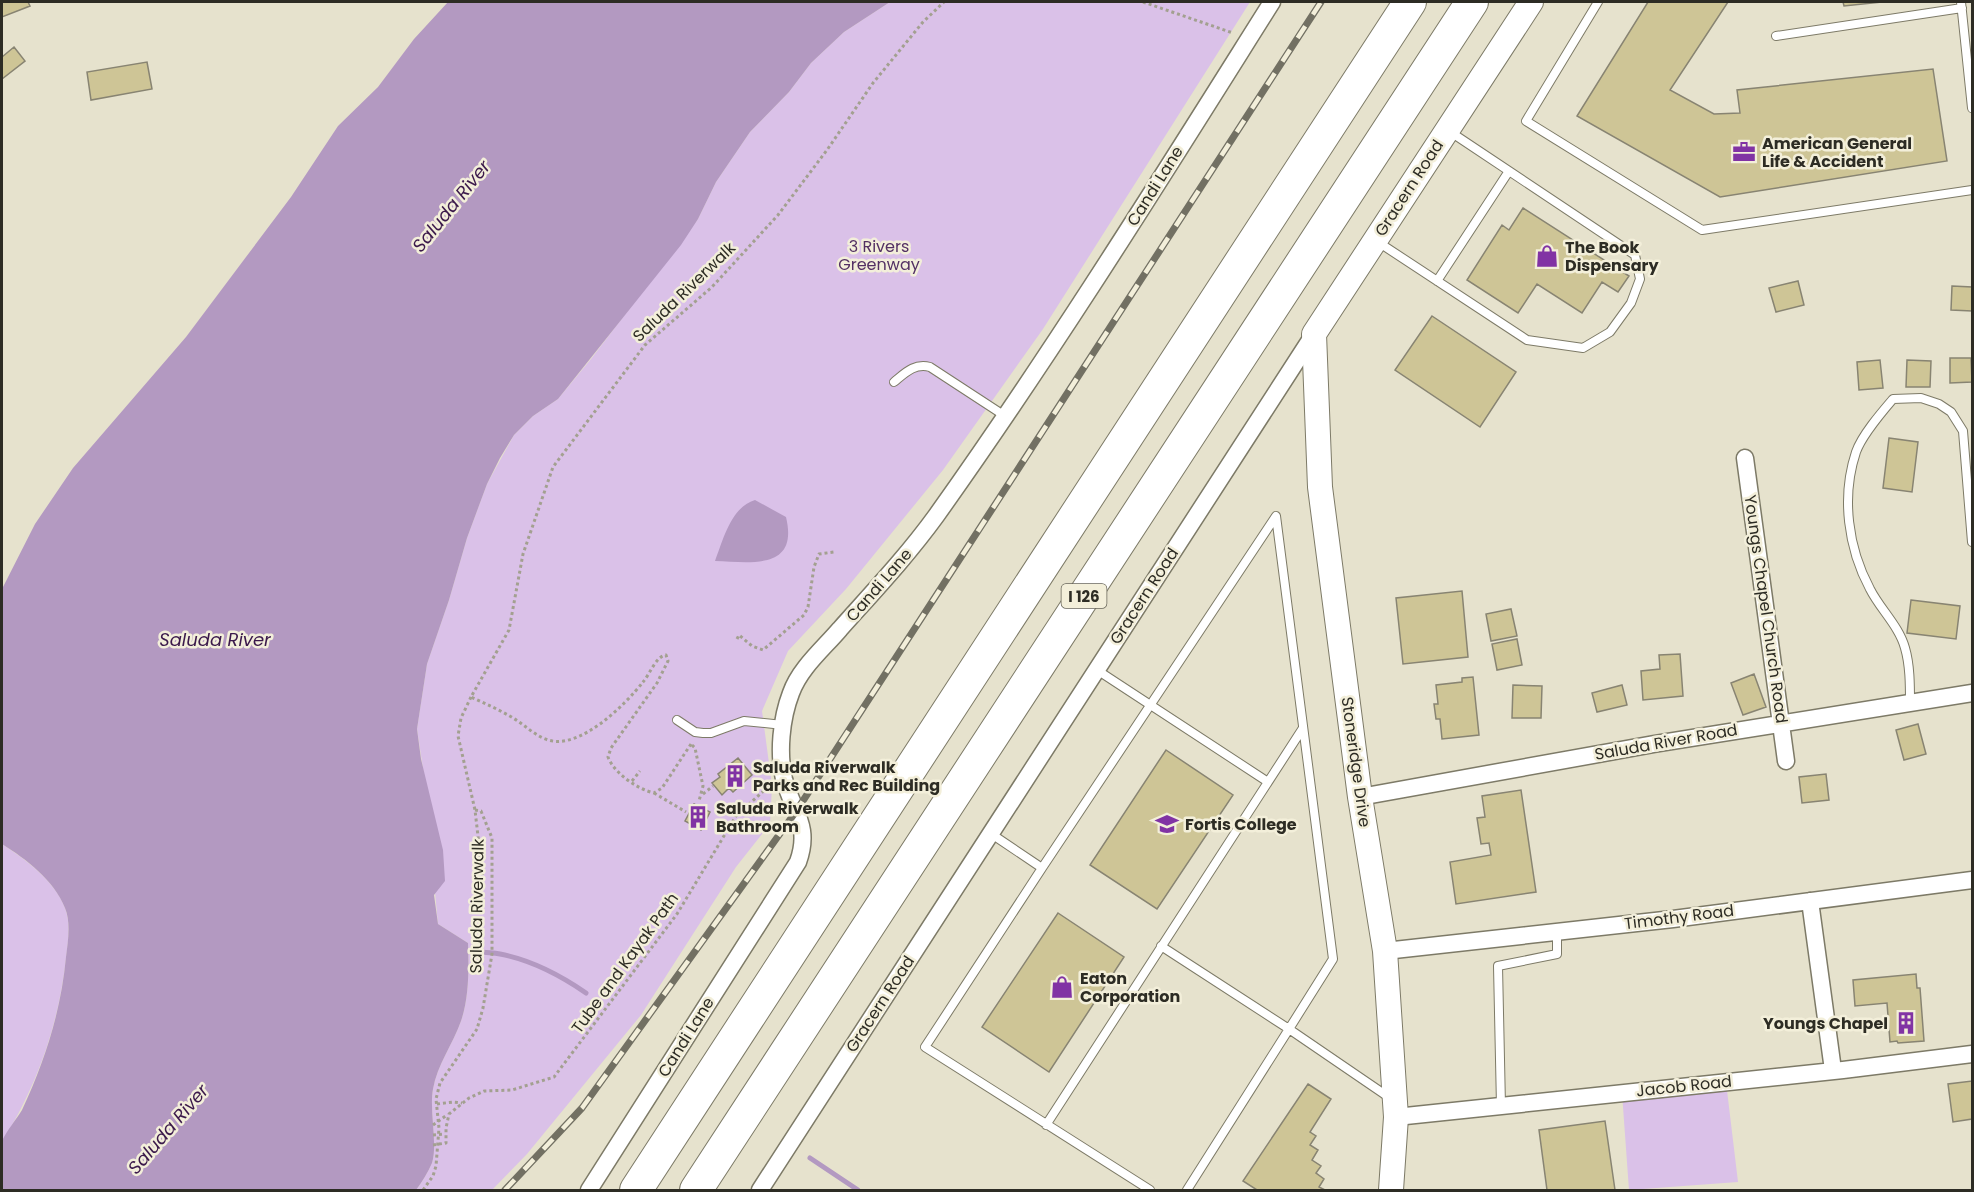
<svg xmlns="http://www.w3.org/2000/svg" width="1974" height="1192" font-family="Poppins,sans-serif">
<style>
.green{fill:#dac1e8}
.water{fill:#b399c1}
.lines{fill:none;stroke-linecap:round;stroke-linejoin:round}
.stream{stroke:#b399c1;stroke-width:5}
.building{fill:#cec596;stroke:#888472;stroke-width:1.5}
.lane-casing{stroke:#7d7a67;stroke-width:10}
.street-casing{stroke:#7d7a67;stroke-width:19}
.secondary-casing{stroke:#7d7a67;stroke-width:26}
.highway-casing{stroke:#7d7a67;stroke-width:34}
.path{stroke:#a3a090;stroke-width:3;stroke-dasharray:3 3;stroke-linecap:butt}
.lane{stroke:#fff;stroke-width:8}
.street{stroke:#fff;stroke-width:16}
.secondary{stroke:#fff;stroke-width:24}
.highway{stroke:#fff;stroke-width:32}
.rail-casing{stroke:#727063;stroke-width:7}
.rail{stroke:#f3efda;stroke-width:4.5;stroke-dasharray:14;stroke-linecap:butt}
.path-bridge{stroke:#a3a090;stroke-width:3;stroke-dasharray:3 3;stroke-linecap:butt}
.labels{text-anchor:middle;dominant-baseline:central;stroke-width:5;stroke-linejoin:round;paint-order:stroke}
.shield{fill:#f3efda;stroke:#68665b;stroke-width:1.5}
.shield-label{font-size:15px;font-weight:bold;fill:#2d2c24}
.poi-label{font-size:16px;font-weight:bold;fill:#2d2c24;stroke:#f3efda;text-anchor:start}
.street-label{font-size:16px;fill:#2d2c24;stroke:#f3efda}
.park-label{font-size:16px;fill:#533064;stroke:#f3efda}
.water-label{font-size:18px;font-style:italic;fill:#3b194b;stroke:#f3efda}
</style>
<rect width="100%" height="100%" fill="#e6e2cd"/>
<!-- green -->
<path class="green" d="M890,2H1250L1043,329L943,470L846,589L788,651L762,711L772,786L770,824L736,867L641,1015L527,1154L492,1190H416C422,1182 428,1172 432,1163C438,1144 429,1111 433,1089C437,1065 453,1044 461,1021C469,998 469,968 468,943L438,924L424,775L417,729L427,664L449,600L467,538L487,484L514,435L533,416L558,399L591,359L698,219L716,182L750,132L789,92L811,63L844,32Z
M2,844C25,859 55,881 65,908C71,923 68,943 66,958C59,1024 37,1086 2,1142Z
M1726,1082L1738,1182L1629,1190L1622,1093Z"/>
<!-- water -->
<path class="water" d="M448,2H890L844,32L811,63L789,92L750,132L716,182L698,219L681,245L558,399L533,416L514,435L500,458L487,484L467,538L449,600L427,664L417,729L421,759L443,850L445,881L434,895L438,924L468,943C469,968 469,998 461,1021C453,1044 437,1065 433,1089C429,1111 438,1144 432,1163C428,1172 422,1182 416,1190H2C1,1178 0,1151 2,1141C7,1130 16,1120 22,1110C45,1061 61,1011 66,957C68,942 71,922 65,908C54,880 26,859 2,844V589L35,524L73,468L186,337L291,197L338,126L378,87L414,39Z
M755,500L786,517C799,571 750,562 715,561C723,540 731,507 755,500Z"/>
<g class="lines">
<!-- stream -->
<path class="stream" d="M462,951C474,952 488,952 500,954C531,960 560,975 586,993
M810,1158L858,1190"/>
</g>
<!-- building -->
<path class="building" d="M2,2H28L30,6L2,17Z
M1648,2H1728L1670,90L1714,114L1740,113L1737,90L1933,69L1947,161L1720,197L1577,116Z
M1843,2H1882L1844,6Z
M14,47L25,61L2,79V57Z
M147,62L152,89L91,100L87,72Z
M1523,208L1629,276L1618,292L1602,282L1582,313L1537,284L1518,313L1467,280L1502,225L1509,230Z
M1798,281L1804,305L1776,312L1769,288Z
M1952,286L1972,287V311L1951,310Z
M1432,316L1516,372L1480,427L1395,370Z
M1950,358H1971L1972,382L1950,383Z
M1880,360L1883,388L1859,390L1857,362Z
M1907,360L1931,361L1930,387H1906Z
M1889,438L1918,442L1912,492L1883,488Z
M1462,591L1468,657L1403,664L1396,598Z
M1911,600L1960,606L1956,639L1907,633Z
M1511,609L1517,636L1491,641L1486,614Z
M1517,639L1522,665L1497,670L1492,644Z
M1680,654L1683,696L1643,700L1641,671L1660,669L1659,655Z
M1754,674L1766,707L1743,715L1731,683Z
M1473,677L1479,735L1442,739L1440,719H1436L1434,704H1438L1436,685L1462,682V678Z
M1513,685L1542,686L1541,718H1512Z
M1622,685L1627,705L1597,712L1592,693Z
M1918,724L1926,754L1904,760L1896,730Z
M1166,750L1233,795L1157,909L1090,865Z
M738,758L752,775L733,792L729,788L722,795L712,783L720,777L718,774Z
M1826,774L1829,800L1802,803L1799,777Z
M1521,790L1536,892L1456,904L1450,862L1491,855L1489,843L1481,844L1477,818L1485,817L1482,796Z
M694,804L710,812L701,830L685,821Z
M1058,913L1124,957L1049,1072L982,1027Z
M1916,974L1917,988H1920L1924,1041L1898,1043L1897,1041L1890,1042L1887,1003L1855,1006L1853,980Z
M1972,1081V1119L1953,1122L1948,1084Z
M1308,1084L1331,1099L1310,1132L1316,1136L1310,1145L1318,1150L1312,1160L1321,1166L1316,1173L1324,1179L1319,1187L1325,1190H1257L1243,1181Z
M1605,1121L1615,1190H1547L1539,1130Z"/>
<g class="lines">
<!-- lane casing -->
<g class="lane-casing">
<path id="lane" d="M1598,2L1526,121L1702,230L1972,190
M1961,2L1972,108
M1776,36L1962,8
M1378,242L1527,340L1583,348L1610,332L1631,303L1640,279L1635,255L1449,131
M1437,281L1509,171
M894,382C905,373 914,363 930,367L1005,416
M1097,670L1268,782
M1910,703C1910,685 1910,665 1905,648C1899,626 1880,609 1870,589C1848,548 1841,497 1856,452C1862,435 1881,413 1893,399L1921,398L1939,404L1951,412L1963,431L1972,542
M677,720L695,732L703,733H711L744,721L783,725
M990,833L1042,868L1276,516L1333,959L1289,1029L1390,1098
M1042,868L925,1047L1150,1190
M1161,946L1289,1029L1187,1190
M1501,1106L1498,966L1557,954V932
M1046,1125L1303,728"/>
</g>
<!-- street casing -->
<g class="street-casing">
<path id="street" d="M1745,458L1786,761
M1360,797L1654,744L1972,693
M1810,901L1833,1070
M1385,951L1673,919L1972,880
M1396,1117L1843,1070L1972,1054
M589,1190L798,862C811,826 793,812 784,779C778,753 781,719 791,693C800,668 823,649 840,629C873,592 907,556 936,516C1055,349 1163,175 1272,2
M760,1190L1314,334"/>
</g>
<!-- secondary casing -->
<g class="secondary-casing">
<path id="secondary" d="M1391,1190L1396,1117L1385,951L1360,797L1320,487L1314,334L1531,2"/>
</g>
<!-- highway casing -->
<g class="highway-casing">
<path id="highway" d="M636,1190L1410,2
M696,1190L1472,2"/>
</g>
<!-- path -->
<path class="path" d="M1143,2L1233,33
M737,639L739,635L752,646L763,650L804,615L808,607L814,567L819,554L834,552
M471,697L461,718L458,736L475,810L483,880
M691,744L662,788L654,793C637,789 614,773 608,757L611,748L657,683L668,661L666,655C656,656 650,674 643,682C625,705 580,750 548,740C535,736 525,725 513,718C500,710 486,704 471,697L509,630L523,554L553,467L645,345L712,287L778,215L827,150L873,83L923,22L944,2
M692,745L695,748L703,786L699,801
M632,781L640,771
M654,793L686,812
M703,794L713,786
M475,810L481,811L492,838V954L483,1008L477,1029
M437,1104L453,1102L462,1103
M433,1125L447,1115
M433,1135L445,1134
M433,1145L446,1143V1128L449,1114L469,1098L484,1091L512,1090L554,1077L677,914L736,816L769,786"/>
<!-- lane -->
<use href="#lane" class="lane"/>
<!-- street -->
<use href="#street" class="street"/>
<!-- secondary -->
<use href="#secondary" class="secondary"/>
<!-- highway -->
<use href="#highway" class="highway"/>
<!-- rail casing -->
<g class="rail-casing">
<path id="rail" d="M505,1190L582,1108L797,810L1321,2"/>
</g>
<!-- rail -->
<use href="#rail" class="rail"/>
<!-- path-bridge -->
<path class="path-bridge" d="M423,1190L433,1176L436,1166L439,1128L436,1099L440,1083L477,1029"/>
</g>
<!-- icons -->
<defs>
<g id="office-bare" transform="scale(1.8)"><path d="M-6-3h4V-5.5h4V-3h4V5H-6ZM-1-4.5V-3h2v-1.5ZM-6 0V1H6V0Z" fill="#8133a4" stroke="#f3efda" stroke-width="2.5" paint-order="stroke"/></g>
<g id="shop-bare" transform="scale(1.8)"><path d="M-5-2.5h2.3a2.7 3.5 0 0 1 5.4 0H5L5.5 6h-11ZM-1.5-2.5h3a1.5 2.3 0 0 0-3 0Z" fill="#8133a4" stroke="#f3efda" stroke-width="2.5" paint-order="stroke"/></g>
<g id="building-bare" transform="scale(1.8)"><path d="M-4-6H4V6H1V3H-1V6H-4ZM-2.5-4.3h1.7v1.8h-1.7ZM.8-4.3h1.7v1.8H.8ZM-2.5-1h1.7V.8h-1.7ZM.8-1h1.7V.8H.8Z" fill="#8133a4" stroke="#f3efda" stroke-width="2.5" paint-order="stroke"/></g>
<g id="university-bare" transform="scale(1.8)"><path d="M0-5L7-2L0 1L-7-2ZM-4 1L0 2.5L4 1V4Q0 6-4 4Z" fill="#8133a4" stroke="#f3efda" stroke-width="2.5" paint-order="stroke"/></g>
</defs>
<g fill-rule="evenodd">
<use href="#office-bare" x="1744" y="152"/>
<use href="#shop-bare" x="1547" y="256"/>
<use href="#building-bare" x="735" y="776"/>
<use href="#building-bare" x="698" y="817"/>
<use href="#university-bare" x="1167" y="824"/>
<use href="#shop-bare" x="1062" y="987"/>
<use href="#building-bare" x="1906" y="1023"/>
</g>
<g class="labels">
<!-- shield labels -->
<rect class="shield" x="1061.5" y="584" width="45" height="24" rx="4.5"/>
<g class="shield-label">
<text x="1084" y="596">I 126</text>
</g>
<!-- poi labels -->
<g class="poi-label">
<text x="1762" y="143">American General<tspan x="1762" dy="18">Life &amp; Accident</tspan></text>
<text x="1565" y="247">The Book<tspan x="1565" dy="18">Dispensary</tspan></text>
<text x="753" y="767">Saluda Riverwalk<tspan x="753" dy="18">Parks and Rec Building</tspan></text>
<text x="716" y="808">Saluda Riverwalk<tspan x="716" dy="18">Bathroom</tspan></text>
<text x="1185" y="824">Fortis College</text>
<text x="1080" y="978">Eaton<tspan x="1080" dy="18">Corporation</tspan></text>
<text x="1888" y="1023" text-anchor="end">Youngs Chapel</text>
</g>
<!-- street labels -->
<g class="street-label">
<text transform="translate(1155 186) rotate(-58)">Candi Lane</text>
<text transform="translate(1409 188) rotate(-57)">Gracern Road</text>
<text transform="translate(684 292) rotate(-44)">Saluda Riverwalk</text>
<text transform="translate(879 585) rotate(-49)">Candi Lane</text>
<text transform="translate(1144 596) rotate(-57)">Gracern Road</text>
<text transform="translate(1766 609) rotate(82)">Youngs Chapel Church Road</text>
<text transform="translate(1666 742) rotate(-10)">Saluda River Road</text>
<text transform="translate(1356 762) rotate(82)">Stoneridge Drive</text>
<text transform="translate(477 906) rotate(-89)">Saluda Riverwalk</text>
<text transform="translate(1679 917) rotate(-7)">Timothy Road</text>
<text transform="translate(625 963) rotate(-54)">Tube and Kayak Path</text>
<text transform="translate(880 1004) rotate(-57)">Gracern Road</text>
<text transform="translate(686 1037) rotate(-58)">Candi Lane</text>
<text transform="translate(1684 1086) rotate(-6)">Jacob Road</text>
</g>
<!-- park labels -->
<g class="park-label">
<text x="879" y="246">3 Rivers<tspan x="879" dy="18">Greenway</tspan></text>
</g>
<!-- water labels -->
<g class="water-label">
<text transform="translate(451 206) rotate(-51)">Saluda River</text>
<text x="215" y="639">Saluda River</text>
<text transform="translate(168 1129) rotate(-49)">Saluda River</text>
</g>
</g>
<!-- border -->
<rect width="1974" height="1192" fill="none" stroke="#2d2c24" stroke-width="6"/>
</svg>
